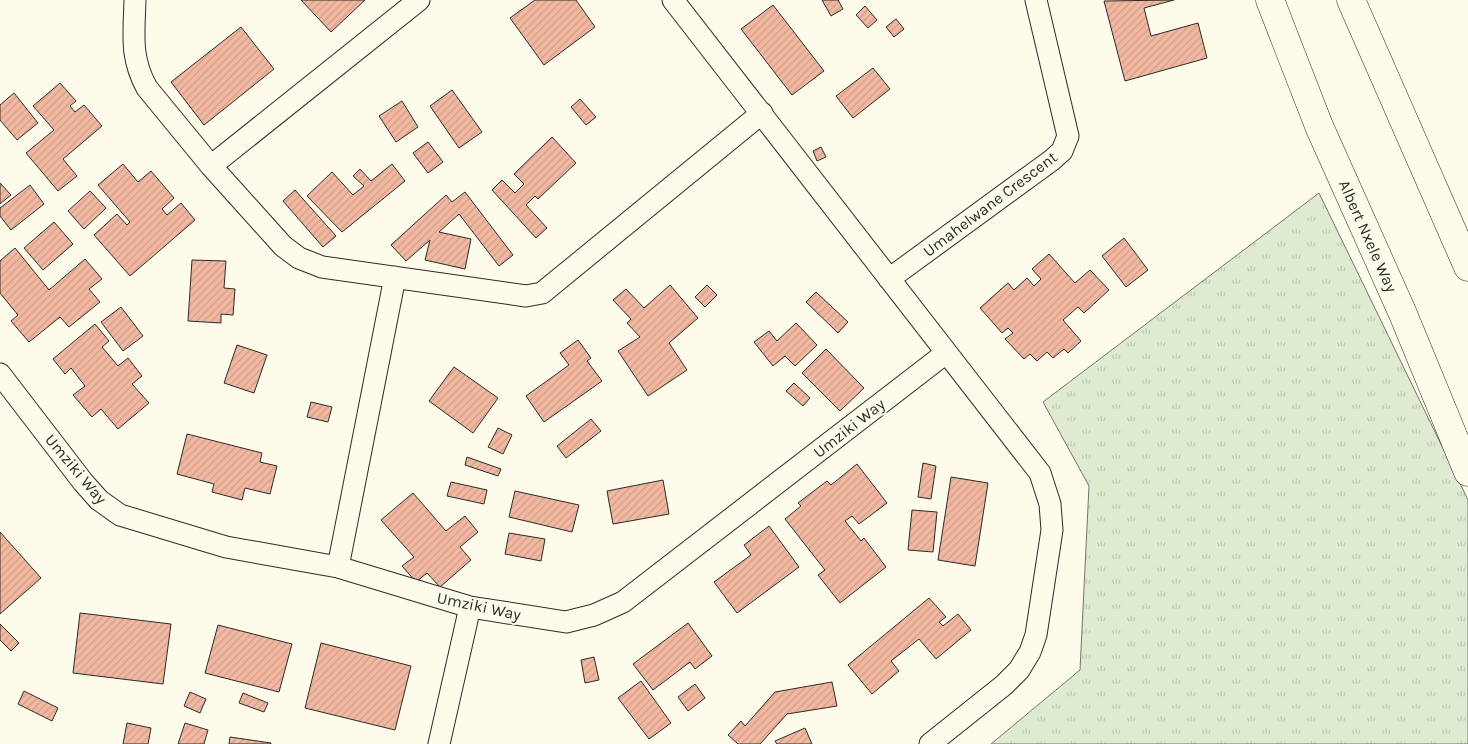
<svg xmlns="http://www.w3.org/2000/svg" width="1468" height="744" font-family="Karla,sans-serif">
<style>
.grass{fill:url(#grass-tufts);stroke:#74746e}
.building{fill:url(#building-hatch);stroke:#2b2b2b}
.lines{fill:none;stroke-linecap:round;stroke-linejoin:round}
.minor-casing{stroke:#2b2b2b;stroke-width:23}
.secondary-casing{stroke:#2b2b2b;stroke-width:29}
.minor{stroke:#fdfbea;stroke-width:21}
.secondary{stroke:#fdfbea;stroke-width:28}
.labels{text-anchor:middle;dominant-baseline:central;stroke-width:4;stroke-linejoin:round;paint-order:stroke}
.street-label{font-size:16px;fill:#2b2b2b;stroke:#fdfbea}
</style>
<defs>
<pattern id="grass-tufts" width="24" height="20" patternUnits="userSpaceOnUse" patternTransform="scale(1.25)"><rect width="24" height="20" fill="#deebd1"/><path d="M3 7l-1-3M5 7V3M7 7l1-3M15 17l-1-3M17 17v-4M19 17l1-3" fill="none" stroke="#bfcab4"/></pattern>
<pattern id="building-hatch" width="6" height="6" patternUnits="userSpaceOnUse" patternTransform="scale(1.25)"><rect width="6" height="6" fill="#f2b8a0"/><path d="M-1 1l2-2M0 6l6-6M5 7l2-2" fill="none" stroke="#d09e8a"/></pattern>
</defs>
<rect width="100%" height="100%" fill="#fdfbea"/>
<!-- grass -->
<path class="grass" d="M1319,193L1468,500V744H991L1080,670L1089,486L1043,402Z"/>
<!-- building -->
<path class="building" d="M301,0H365L331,32Z
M535,0H576L595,27L544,65L510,18Z
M822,0H838L843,9L831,16Z
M1174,0L1144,8L1151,36L1198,23L1207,58L1125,81L1104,1Z
M773,5L824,71L792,95L741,29Z
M865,6L877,20L868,28L856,15Z
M896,19L904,29L894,37L886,27Z
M241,27L274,69L204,125L171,82Z
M873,68L890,89L853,118L836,96Z
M60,83L76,101L70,106L75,112L84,105L102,126L63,159L77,176L58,191L26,153L54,130L33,106Z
M452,90L482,132L459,148L430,106Z
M14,93L38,123L17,140L0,120V105Z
M580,99L596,117L586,125L571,107Z
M402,101L418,127L396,142L379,116Z
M552,137L576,163L538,199L535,196L526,205L547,228L536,238L492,190L502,180L515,193L524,184L514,174Z
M428,142L443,162L428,173L413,153Z
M821,147L826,157L817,161L813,151Z
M123,164L138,182L151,171L174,198L162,209L167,215L181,203L195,220L130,276L94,235L117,214L127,225L130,222L98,185Z
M392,164L405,181L342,232L307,196L332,172L353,195L364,186L353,176L360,169L371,181Z
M0,183L11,195L0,204Z
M30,185L44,204L11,230L0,216V208Z
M295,190L336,236L323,247L283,201Z
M90,191L106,208L84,229L68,211Z
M465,192L513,255L499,266L459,214L439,232L471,239L465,269L425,260L430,240L406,261L391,245L446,195L452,202Z
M54,222L73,244L43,270L24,248Z
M1124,238L1148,270L1126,287L1102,256Z
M15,248L49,290L85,259L102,279L89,289L100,302L69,327L60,317L29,342L11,321L18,315L0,293V261Z
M1049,254L1075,283L1090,270L1109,290L1084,313L1078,307L1063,320L1081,341L1068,353L1064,349L1053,358L1047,352L1037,361L1030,354L1024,359L1005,339L1013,333L1008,328L1002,333L980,308L1008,283L1014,290L1027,278L1034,286L1041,279L1032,269Z
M192,260L226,261L224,288L235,289L233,315L221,314V323L188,321Z
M670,285L698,318L669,343L687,370L648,396L618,351L640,337L627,323L631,319L613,300L626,289L644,308Z
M707,285L717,295L705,307L695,297Z
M816,292L848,322L838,333L806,302Z
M121,307L143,336L123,351L101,322Z
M796,323L817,345L795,366L785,356L773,366L754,342L769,331L777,341Z
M95,324L109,341L102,347L118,366L128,358L142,376L132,384L149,403L118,429L101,409L92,417L73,395L85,386L71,368L65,374L53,359Z
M578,340L591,358L587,361L602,381L544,422L526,396L569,365L560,353Z
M237,345L267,355L254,393L224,383Z
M826,349L864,388L840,411L802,373Z
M454,367L498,398L473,433L429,401Z
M794,383L810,398L803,406L786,391Z
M311,402L332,407L328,422L307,417Z
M591,419L601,431L566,458L557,446Z
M498,428L512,435L503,454L488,447Z
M187,434L262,453L260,462L277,466L270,494L245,488L242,500L212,492L214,484L177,474Z
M467,457L501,469L498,476L465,465Z
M923,463L936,466L931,499L918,497Z
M857,464L887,503L859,524L852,516L845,521L861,541L864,538L886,567L840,603L818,575L825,570L785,519L801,506L798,503L827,481L831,485Z
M951,477L988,483L975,566L938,560Z
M663,480L669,514L613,524L607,491Z
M451,482L487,490L484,504L447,496Z
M515,491L579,505L572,532L509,517Z
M413,493L446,531L465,516L478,532L460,547L471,560L440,587L427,573L416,582L402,566L414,557L381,520Z
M912,510L937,512L933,552L908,550Z
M769,526L799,567L737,613L714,582L751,555L744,545Z
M0,532L41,578L0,614Z
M509,533L545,539L541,561L505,554Z
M929,598L946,617L939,622L943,626L958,614L971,630L936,659L919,639L891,661L899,671L872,694L848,665Z
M80,613L171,624L163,684L73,673Z
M688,623L712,656L695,669L690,662L653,690L633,664Z
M0,624L19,643L11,651L0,640Z
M218,625L292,644L279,692L205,673Z
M321,643L411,666L395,730L305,708Z
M594,657L599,680L585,683L581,660Z
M641,681L671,723L649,739L618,698Z
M832,682L837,706L787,714L760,744H738L728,735L741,721L745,726L775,692Z
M695,684L705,698L688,711L678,697Z
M24,691L58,708L52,721L18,704Z
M190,692L206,699L200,713L184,706Z
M243,693L268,703L264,712L239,703Z
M127,723L151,728L148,744H123Z
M185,723L208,730L204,744H178Z
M805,728L812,744H777L775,741Z
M230,737L271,743V744H229Z"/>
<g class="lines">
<!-- minor casing -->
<g class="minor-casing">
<path id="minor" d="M135,0C134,34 130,58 147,88L211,166L283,246L299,258L322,267L526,296L542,293L762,113
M673,0L1040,473L1050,504L1052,530L1036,635L1030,652L1019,670L1004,685L930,744
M211,166L419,0
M889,279L1052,160L1062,151L1068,136L1036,0
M0,374L83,482L99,500L120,515L226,547L338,567L470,607L566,622L594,615L623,602L946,353
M338,567L395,277
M439,744L470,607"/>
</g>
<!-- secondary casing -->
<g class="secondary-casing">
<path id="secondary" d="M1270,0L1319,126L1403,314L1468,472
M1351,0L1468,267"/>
</g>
<!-- minor -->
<use href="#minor" class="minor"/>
<!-- secondary -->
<use href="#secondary" class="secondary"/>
</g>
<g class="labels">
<!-- street labels -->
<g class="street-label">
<text transform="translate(990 204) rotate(-37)">Umahelwane Crescent</text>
<text transform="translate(1368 236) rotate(66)">Albert Nxele Way</text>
<text transform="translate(849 428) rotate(-38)">Umziki Way</text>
<text transform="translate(76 469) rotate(50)">Umziki Way</text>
<text transform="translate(479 606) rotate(12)">Umziki Way</text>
</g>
</g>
</svg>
